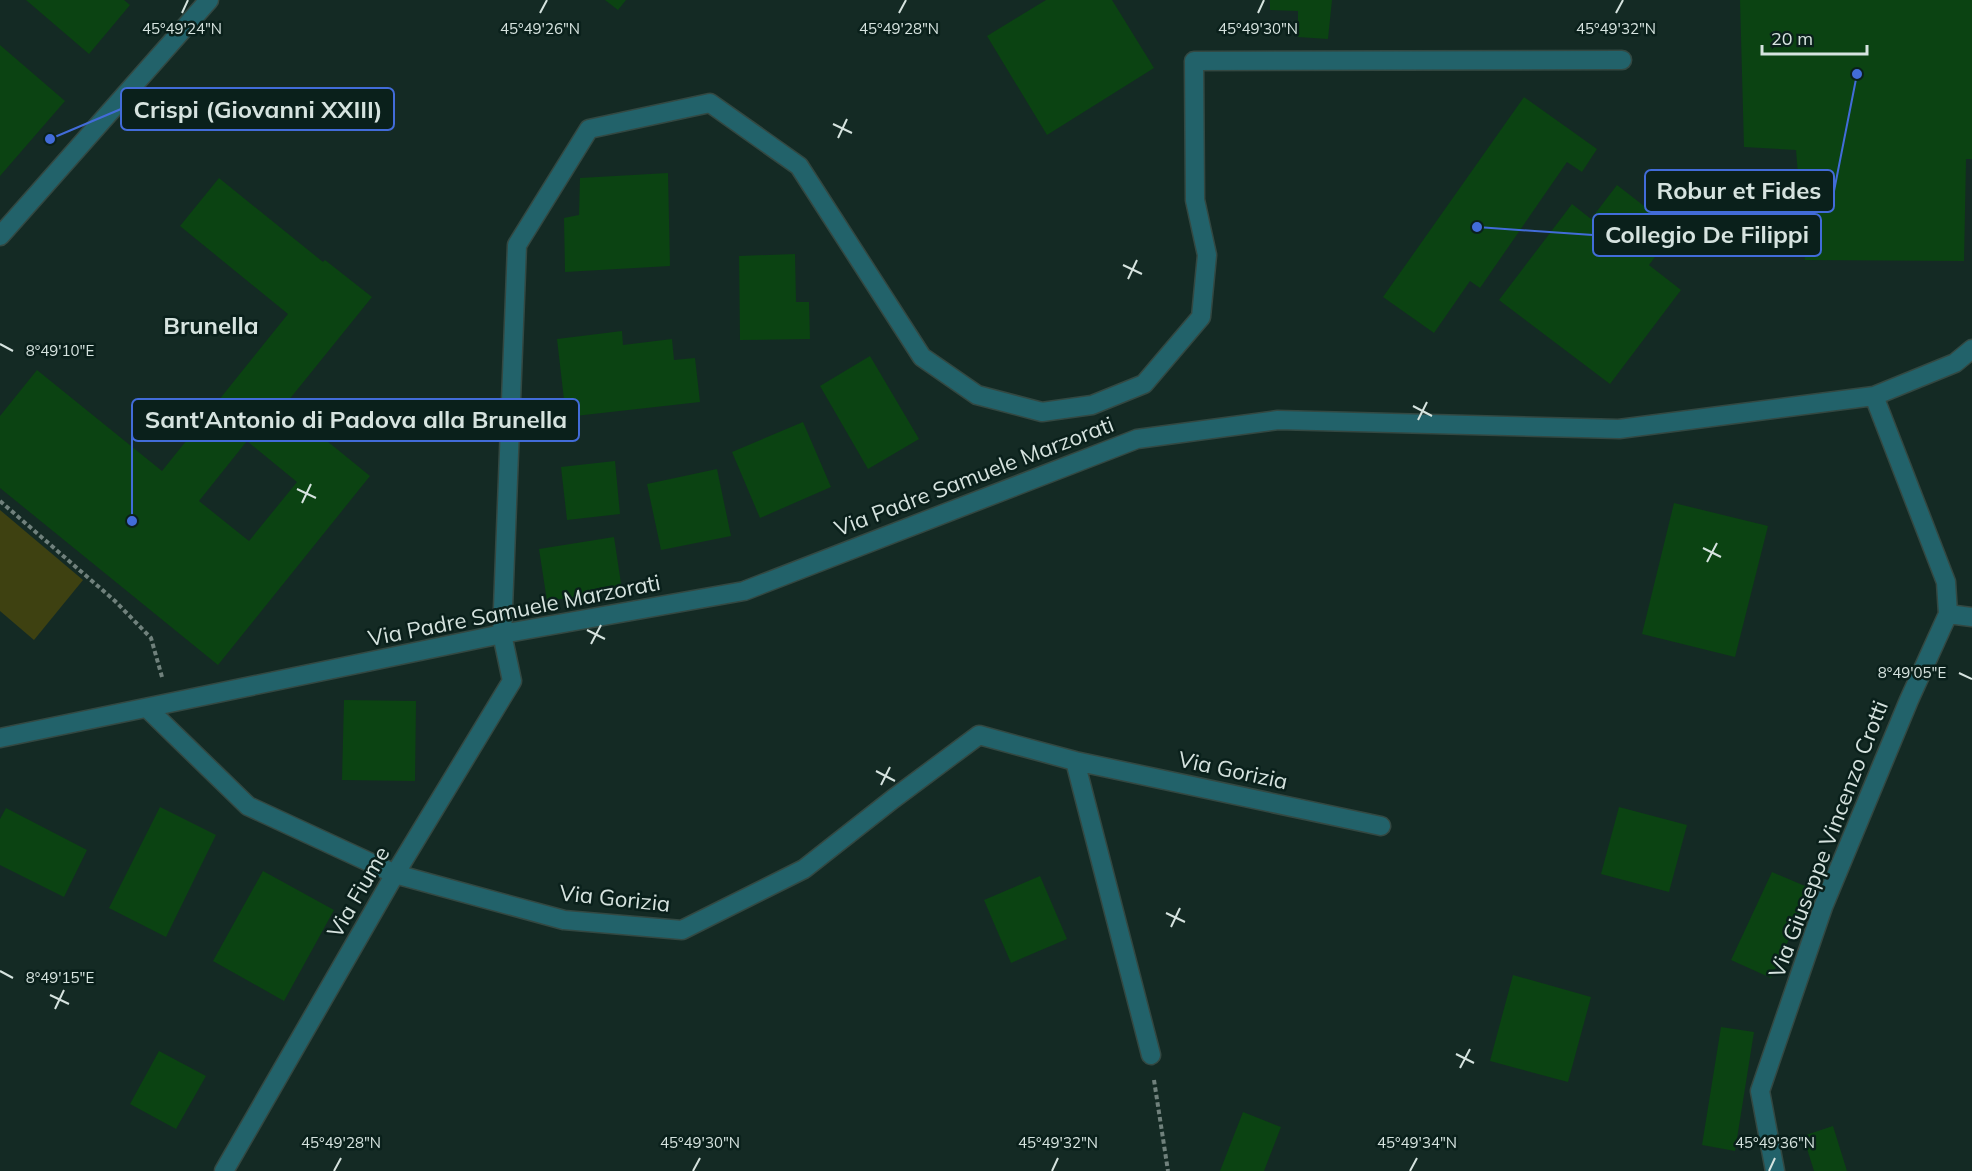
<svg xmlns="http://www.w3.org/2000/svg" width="1972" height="1171" font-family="Mulish,sans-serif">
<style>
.green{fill:#3e4111}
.building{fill:#0b4312;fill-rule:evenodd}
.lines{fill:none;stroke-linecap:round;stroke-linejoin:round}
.minor-casing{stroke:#334842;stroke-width:21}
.path{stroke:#70817c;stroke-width:4;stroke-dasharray:4.5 3;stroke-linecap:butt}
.minor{stroke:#22626a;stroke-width:18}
.ticks{fill:none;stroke:#d6e3df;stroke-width:2}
.labels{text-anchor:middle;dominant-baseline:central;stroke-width:5;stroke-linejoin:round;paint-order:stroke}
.street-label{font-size:22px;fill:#d6e3df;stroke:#0a201b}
.neighbourhood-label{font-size:24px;font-weight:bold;fill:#d6e3df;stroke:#0a201b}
.ticks-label{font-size:15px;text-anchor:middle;fill:#d6e3df;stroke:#0a201b;stroke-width:5;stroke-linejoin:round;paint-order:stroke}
.leader{fill:none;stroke:#426cd9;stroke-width:2}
.callout-dot{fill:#426cd9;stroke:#0a201b;stroke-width:2}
.callout{fill:#0a201b;stroke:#426cd9;stroke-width:2}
.callout-label{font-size:24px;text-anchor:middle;font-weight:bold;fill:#d6e3df}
</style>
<rect width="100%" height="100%" fill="#142a24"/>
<!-- green -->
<path class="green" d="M0,510L83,580L34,640L0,611Z"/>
<!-- building -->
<path class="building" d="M26,0H124L130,5L89,54Z
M605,0H626L618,10Z
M1046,0H1112L1154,68L1047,135L987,36Z
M1270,0H1332L1328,39L1298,37V11L1270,10Z
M1740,0H1972V159H1966L1964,261L1805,260L1796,150L1744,147Z
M0,45L65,101L0,176Z
M1524,97L1597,149L1582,172L1567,162L1480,288L1470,281L1434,333L1383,297Z
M668,173L670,266L565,272L564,218L579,215L580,178Z
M219,178L323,262L325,260L372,297L284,406L370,476L218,665L0,488V416L37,370L162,471L288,314L180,226ZM247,441L297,482L249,541L199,501Z
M1617,185L1675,230L1649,265L1681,290L1610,384L1499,300L1572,204L1591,219Z
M795,254L796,302H809L810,339L740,340L739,256Z
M622,331L623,345L672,339L674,360L695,358L700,402L566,417L557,339Z
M870,356L919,439L868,469L820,386Z
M803,422L831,487L760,518L732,452Z
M615,461L620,514L567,520L561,467Z
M717,469L731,536L661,550L647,484Z
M1674,503L1768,526L1735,657L1642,634Z
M614,537L622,590L547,601L539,549Z
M344,700L416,701L415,781L342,780Z
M160,807L216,835L166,937L109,908Z
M1619,807L1687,825L1669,892L1601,874Z
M6,808L87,850L64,897L0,865V819Z
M263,871L334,910L284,1001L213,961Z
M1772,872L1812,889L1771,978L1731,960Z
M1040,876L1067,939L1011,963L984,900Z
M1513,975L1591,997L1568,1082L1490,1061Z
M1721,1027L1754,1032L1735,1151L1702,1145Z
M159,1051L206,1076L176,1129L130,1104Z
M1243,1112L1281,1127L1264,1171H1220Z
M1833,1126L1847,1171H1814L1803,1136Z"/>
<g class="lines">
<!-- minor casing -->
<g class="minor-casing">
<path id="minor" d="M0,236L209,0
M1948,614L1972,617
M147,708L248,806L395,874L564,920L682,930L804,869L893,799L979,735L1075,761L1381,826
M0,738L502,634L744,591L1137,439L1278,420L1619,429L1874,396L1955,363L1972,349
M1075,761L1151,1055
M224,1171L395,874L512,681L502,634L517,245L589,129L710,103L799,166L922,357L977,395L1042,412L1092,405L1144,384L1201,317L1207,255L1195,200L1194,61L1622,60
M1775,1171L1760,1091L1823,907L1909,700L1948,614L1946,582L1874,396"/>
</g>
<!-- path -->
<path class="path" d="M0,501L115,601L151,638L162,677
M1154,1080L1168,1171"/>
<!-- minor -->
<use href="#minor" class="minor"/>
</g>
<!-- ticks -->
<path class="ticks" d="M182,13L188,0M540,13L547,0M899,13L906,0M1258,13L1264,0M1616,13L1623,0M833,124L852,133M838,138L847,119M1123,265L1142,274M1128,279L1137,260M0,344L13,351M1413,406L1432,416M1418,420L1427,402M297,489L316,498M302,503L311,484M1703,548L1721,557M1707,562L1717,543M587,630L605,639M591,644L601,625M1959,673L1972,679M876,771L895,781M881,785L890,767M1166,913L1185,922M1171,927L1180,908M0,971L13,978M50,995L69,1004M55,1009L64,990M1456,1054L1474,1063M1460,1068L1470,1049M334,1171L341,1158M693,1171L700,1158M1052,1171L1058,1158M1410,1171L1417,1158M1769,1171L1775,1158"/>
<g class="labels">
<!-- street labels -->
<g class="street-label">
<text transform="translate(974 476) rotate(-21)">Via Padre Samuele Marzorati</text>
<text transform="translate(514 610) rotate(-11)">Via Padre Samuele Marzorati</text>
<text transform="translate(1233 770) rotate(12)">Via Gorizia</text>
<text transform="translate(1828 839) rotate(-69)">Via Giuseppe Vincenzo Crotti</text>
<text transform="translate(358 892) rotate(-60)">Via Fiume</text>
<text transform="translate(615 898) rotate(6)">Via Gorizia</text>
</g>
<!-- neighbourhood labels -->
<g class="neighbourhood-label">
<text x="211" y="325">Brunella</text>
</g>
</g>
<g class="ticks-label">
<text x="540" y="34">45°49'26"N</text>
<text x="182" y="34">45°49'24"N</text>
<text x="899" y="34">45°49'28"N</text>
<text x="1258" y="34">45°49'30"N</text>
<text x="1616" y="34">45°49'32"N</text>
<text x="60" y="356">8°49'10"E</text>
<text x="1912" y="678">8°49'05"E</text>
<text x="60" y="983">8°49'15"E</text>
<text x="341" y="1148">45°49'28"N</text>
<text x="700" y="1148">45°49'30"N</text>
<text x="1058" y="1148">45°49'32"N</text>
<text x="1417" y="1148">45°49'34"N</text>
<text x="1775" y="1148">45°49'36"N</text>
</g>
<!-- callouts -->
<path class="leader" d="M50 139L121 109M1857 74L1834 191M1477 227L1593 235M132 521L132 420"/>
<g class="callout-dot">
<circle cx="50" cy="139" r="6"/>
<circle cx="1857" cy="74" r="6"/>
<circle cx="1477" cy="227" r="6"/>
<circle cx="132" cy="521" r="6"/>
</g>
<g class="callout">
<rect x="121" y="88" width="273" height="42" rx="6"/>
<rect x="1645" y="170" width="189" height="42" rx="6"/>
<rect x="1593" y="214" width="228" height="42" rx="6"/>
<rect x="132" y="399" width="447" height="42" rx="6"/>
</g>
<g class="callout-label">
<text x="258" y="118">Crispi (Giovanni XXIII)</text>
<text x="1739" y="199">Robur et Fides</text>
<text x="1707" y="243">Collegio De Filippi</text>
<text x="356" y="428">Sant'Antonio di Padova alla Brunella</text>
</g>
<!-- scale -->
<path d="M1762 45v9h105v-9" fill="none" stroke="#d6e3df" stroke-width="3"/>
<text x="1771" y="45" font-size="18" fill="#d6e3df" stroke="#0a201b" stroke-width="4.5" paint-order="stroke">20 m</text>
</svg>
